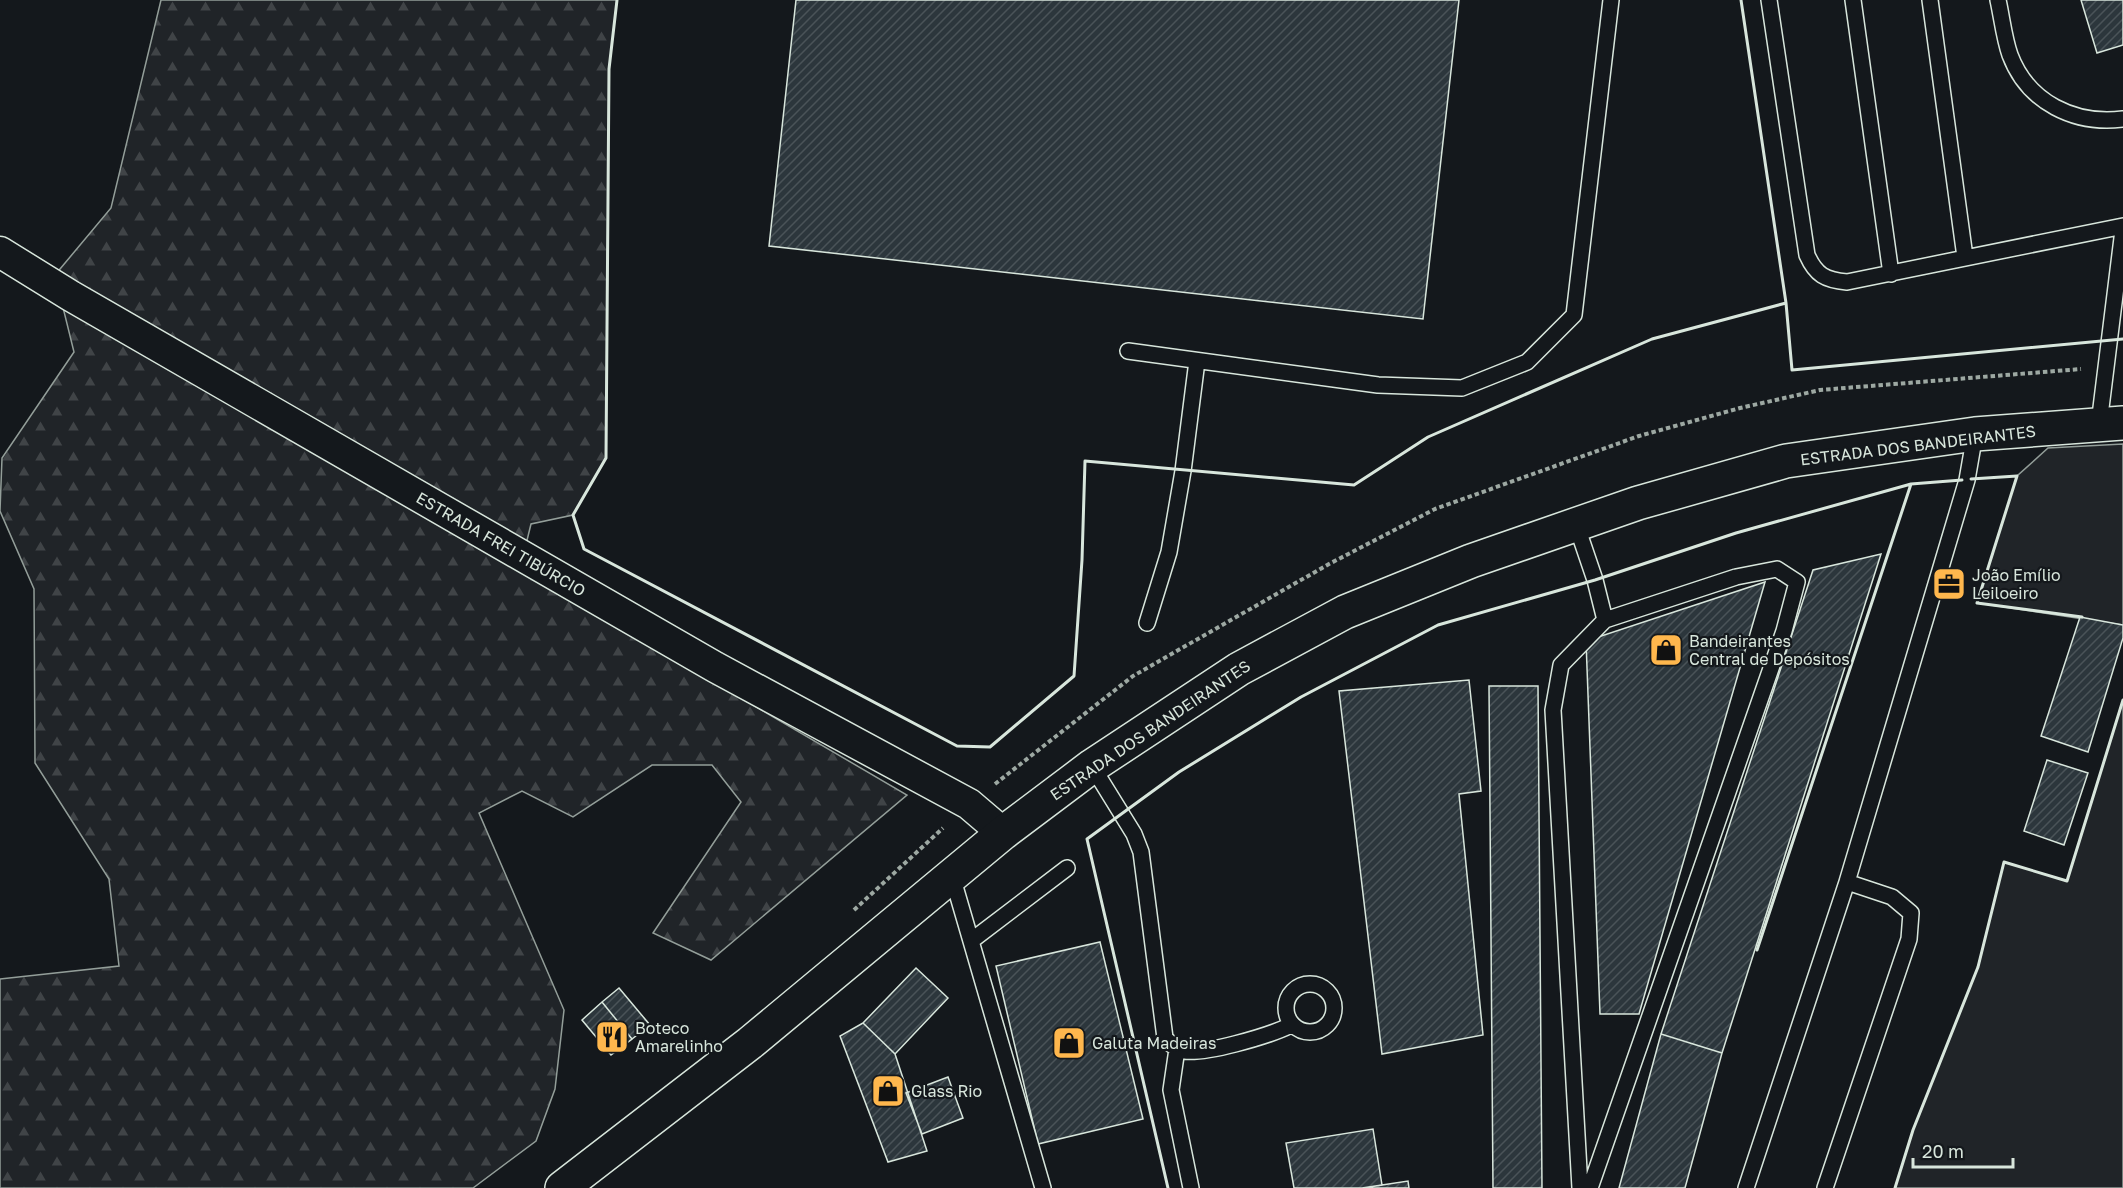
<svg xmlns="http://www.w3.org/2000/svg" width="2123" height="1188" font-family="'Golos Text',sans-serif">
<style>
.green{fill:#202428;stroke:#939e99;stroke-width:1.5}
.forest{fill:url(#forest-firs);stroke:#939e99;stroke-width:1.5}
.building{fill:url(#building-hatch);stroke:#d8e6dc;stroke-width:1.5}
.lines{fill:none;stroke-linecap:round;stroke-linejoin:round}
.lane-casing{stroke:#d8e6dc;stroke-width:18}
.street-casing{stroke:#d8e6dc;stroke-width:33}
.secondary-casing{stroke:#d8e6dc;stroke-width:36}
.path{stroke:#9da8a2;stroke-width:4;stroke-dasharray:4.5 3;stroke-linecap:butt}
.lane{stroke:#14181c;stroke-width:15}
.street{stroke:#14181c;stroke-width:30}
.secondary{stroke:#14181c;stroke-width:33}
.wall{stroke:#d8e6dc;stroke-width:3}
.labels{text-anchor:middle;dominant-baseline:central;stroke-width:4.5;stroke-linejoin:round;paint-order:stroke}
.street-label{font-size:16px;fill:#d8e6dc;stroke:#14181c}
.poi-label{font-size:16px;fill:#d8e6dc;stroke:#14181c;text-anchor:start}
</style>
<defs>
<pattern id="forest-firs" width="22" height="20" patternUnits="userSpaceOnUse" patternTransform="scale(1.5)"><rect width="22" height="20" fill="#202428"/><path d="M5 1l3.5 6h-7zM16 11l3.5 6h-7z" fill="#404447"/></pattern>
<pattern id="building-hatch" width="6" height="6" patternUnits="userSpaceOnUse" patternTransform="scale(1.5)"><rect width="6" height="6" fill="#2c363c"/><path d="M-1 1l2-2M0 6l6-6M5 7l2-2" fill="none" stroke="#4a5358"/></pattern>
</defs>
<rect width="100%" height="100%" fill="#14181c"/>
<!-- green -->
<path class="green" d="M2123,444V625L1977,603L2017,476L2048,448Z
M2123,700V1188H1895L1913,1130L1978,967L2004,862L2067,881Z"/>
<!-- forest -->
<path class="forest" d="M161,0H617L609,69L606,458L573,515L531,524L520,569L907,795L711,960L653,933L741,802L712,765H652L573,817L522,791L479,813L564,1010L555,1089L536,1141L473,1188H0V979L119,966L109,879L35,763L34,589L0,511L2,458L74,352L55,275L111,208Z"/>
<!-- building -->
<path class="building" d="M796,0H1459L1423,319L769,246Z
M2081,0H2123V45L2097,53Z
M1881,554L1722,1053L1661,1034L1813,570Z
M1765,582L1639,1014H1600L1586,641Z
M2080,617L2123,625V638L2088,752L2041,736Z
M1469,680L1481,791L1459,794L1483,1035L1382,1054L1339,691Z
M1489,686H1538L1542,1188H1493Z
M2047,760L2088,773L2064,845L2024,831Z
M1100,942L1143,1119L1038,1144L996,966Z
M916,968L948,998L895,1054L863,1023Z
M619,988L650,1025L632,1039L602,1002Z
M602,1002L632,1039L611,1055L582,1020Z
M863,1023L895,1054L927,1151L888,1162L840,1036Z
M1661,1034L1722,1053L1685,1188H1619Z
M948,1077L963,1118L922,1134L906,1093Z
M1373,1129L1382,1185L1362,1188H1294L1286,1143Z
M1408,1181L1409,1188H1362L1382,1185Z"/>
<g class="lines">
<!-- lane casing -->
<g class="lane-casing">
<path id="lane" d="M1769,0L1807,255C1816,275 1825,280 1847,282L2123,226
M1853,0L1891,274
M1930,0L1965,257
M1998,0C2002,18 2004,38 2010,55C2028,103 2075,125 2123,119
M1128,351L1378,385L1462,388L1527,362L1574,315L1611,0
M2099,424L2123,230
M1576,524L1595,580L1605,620L1736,577L1777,569L1797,582L1784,631L1590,1188
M1147,623L1169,552L1183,471L1197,361
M1092,766L1134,834L1141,852L1165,1038C1169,1042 1174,1048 1179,1050C1200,1057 1271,1035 1291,1025
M952,876L1043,1188
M971,941L1067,868
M1286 1008a24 24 0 1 1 48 0a24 24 0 1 1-48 0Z
M1177,1049L1171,1090L1191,1188
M1580,1188L1553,710L1561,665L1605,620
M1746,1188L1847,882L1967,480L1975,434
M1825,1188L1909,939L1911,913L1892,897L1847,882"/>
</g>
<!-- street casing -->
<g class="street-casing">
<path id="street" d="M0,252L71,296L715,667L969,804L1003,833"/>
</g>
<!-- secondary casing -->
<g class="secondary-casing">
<path id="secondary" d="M562,1188L750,1043L1003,833L1092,766L1239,669L1345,612L1471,561L1638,503L1786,461L1975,434L2123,423"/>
</g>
<!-- path -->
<path class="path" d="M995,784L1133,676L1329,564L1435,509L1639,436L1740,408L1820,390L2081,369
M854,910L943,828"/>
<!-- lane -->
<use href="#lane" class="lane"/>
<!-- street -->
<use href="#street" class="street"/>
<!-- secondary -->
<use href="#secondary" class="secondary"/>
<!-- wall -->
<path class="wall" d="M617,0L609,69L606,458L573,515L584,549L957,746L990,747L1074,676L1082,560L1085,461L1354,485L1428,437L1652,339L1786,303L1741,0
M1786,303L1792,370L2123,339
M1971,479L2017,476L1977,603L2082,617
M1910,486L1911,484L1962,480
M1168,1188L1087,839L1179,772L1301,697L1438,625L1595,580L1736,533L1911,484L1757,950
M1895,1188L1913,1130L1978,967L2004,862L2067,881L2123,700"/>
</g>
<!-- icons -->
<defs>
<g id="office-square" transform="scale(1.725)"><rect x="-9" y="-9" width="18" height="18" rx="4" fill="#ffb74d" stroke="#14181c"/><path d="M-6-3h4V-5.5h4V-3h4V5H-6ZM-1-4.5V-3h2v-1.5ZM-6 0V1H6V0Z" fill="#111"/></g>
<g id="shop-square" transform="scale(1.725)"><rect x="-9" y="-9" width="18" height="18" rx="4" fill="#ffb74d" stroke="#14181c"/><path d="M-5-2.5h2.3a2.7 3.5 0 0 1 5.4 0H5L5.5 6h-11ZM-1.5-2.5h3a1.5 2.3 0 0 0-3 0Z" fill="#111"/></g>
<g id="restaurant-square" transform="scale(1.725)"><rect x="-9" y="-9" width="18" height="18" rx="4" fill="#ffb74d" stroke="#14181c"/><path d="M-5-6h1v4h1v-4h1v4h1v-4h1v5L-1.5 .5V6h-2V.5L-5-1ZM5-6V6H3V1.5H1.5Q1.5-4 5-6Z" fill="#111"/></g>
</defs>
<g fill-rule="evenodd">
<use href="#office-square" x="1949" y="584"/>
<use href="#shop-square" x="1666" y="650"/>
<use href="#restaurant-square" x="612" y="1037"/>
<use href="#shop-square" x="1069" y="1043"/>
<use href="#shop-square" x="888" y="1091"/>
</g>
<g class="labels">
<!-- street labels -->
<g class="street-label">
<text transform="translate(1918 445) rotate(-7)">ESTRADA DOS BANDEIRANTES</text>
<text transform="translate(501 544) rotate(30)">ESTRADA FREI TIBÚRCIO</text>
<text transform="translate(1150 730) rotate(-34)">ESTRADA DOS BANDEIRANTES</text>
</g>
<!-- poi labels -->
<g class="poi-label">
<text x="1972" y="575">João Emílio<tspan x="1972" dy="18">Leiloeiro</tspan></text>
<text x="1689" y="641">Bandeirantes<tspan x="1689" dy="18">Central de Depósitos</tspan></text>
<text x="635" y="1028">Boteco<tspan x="635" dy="18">Amarelinho</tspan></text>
<text x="1092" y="1043">Galuta Madeiras</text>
<text x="911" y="1091">Glass Rio</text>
</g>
</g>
<!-- scale -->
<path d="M1913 1158v9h100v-9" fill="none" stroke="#d8e6dc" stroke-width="3"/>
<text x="1922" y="1158" font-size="18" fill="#d8e6dc" stroke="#14181c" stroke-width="4.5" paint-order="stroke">20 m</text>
</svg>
